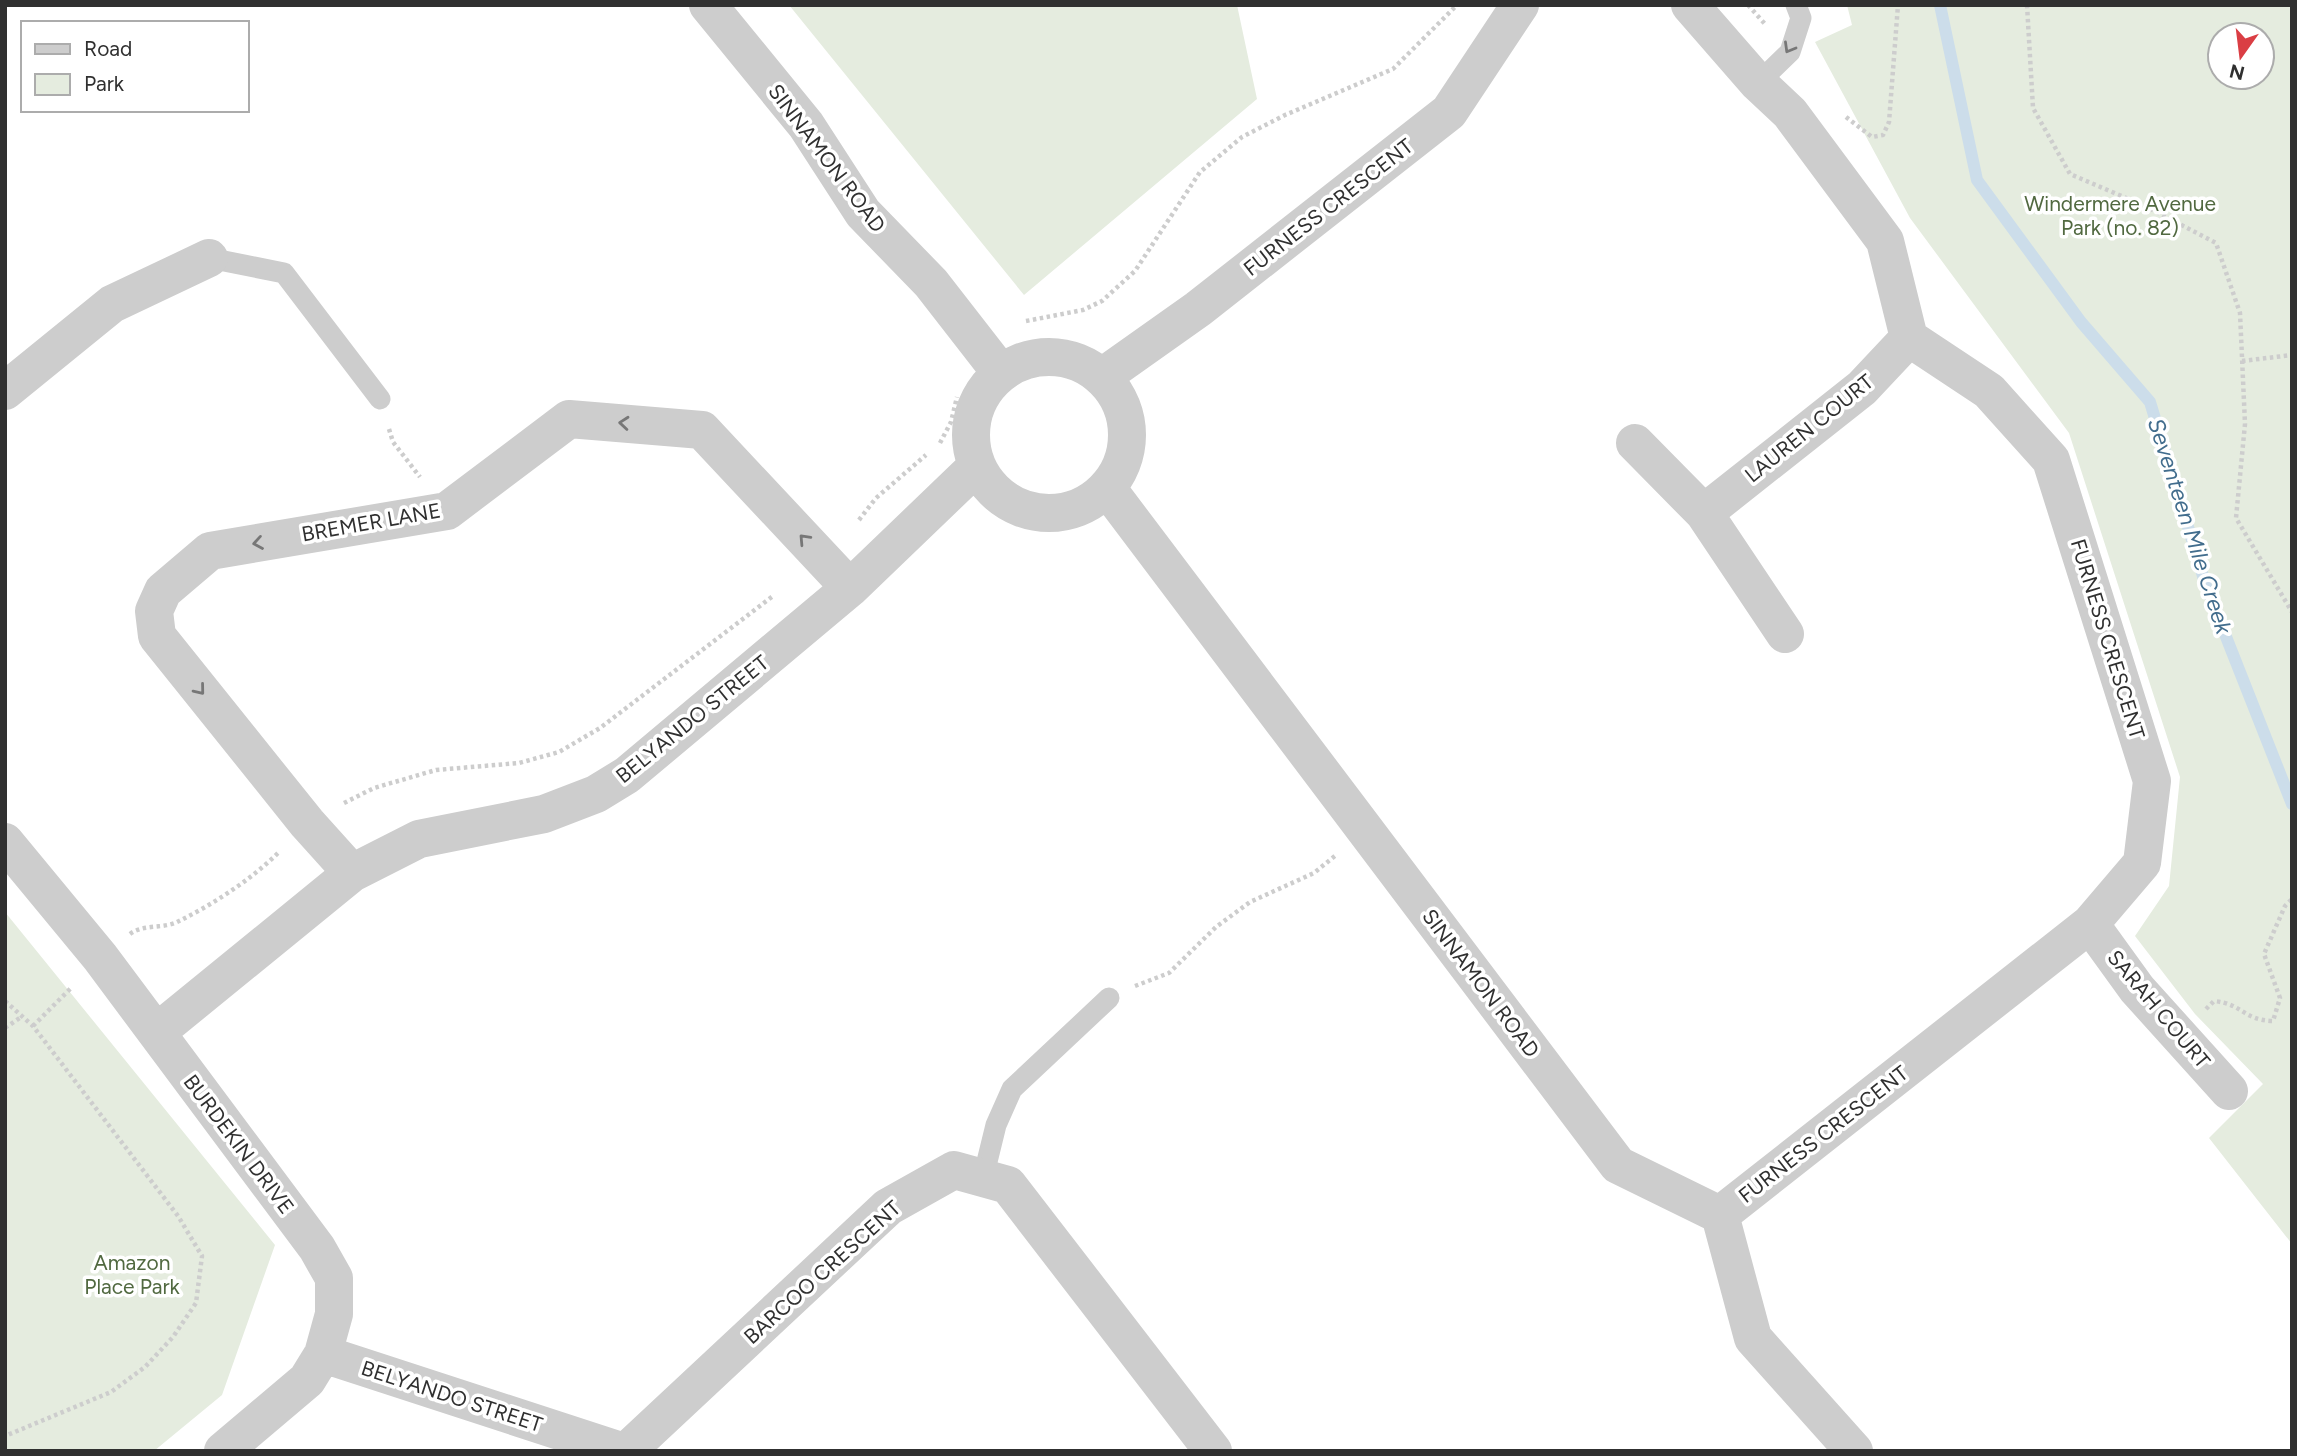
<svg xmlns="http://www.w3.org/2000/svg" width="2297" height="1456" font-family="Figtree,sans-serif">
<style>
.green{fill:#e5ecdf;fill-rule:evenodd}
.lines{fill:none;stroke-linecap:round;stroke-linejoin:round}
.stream{stroke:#ccddea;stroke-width:12}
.path{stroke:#cdcdcd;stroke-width:4.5;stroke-dasharray:3.5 3.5;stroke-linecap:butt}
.lane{stroke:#cdcdcd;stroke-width:21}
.street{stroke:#cdcdcd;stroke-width:38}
.oneway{stroke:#777}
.labels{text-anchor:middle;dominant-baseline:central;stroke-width:7;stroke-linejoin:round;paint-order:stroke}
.street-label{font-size:21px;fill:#303030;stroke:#fff}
.park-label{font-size:21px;fill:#516940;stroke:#fff}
.water-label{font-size:23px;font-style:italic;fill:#426d8d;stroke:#fff}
</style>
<rect width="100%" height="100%" fill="#fff"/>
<!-- green -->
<path class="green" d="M789,5H1237L1257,99L1024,295Z
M1847,5H2292V1244L2209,1138L2263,1084L2195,1014L2135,936L2169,886L2180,777L2069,433L1910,218L1815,42L1852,25ZM2220,35H2262V77H2220Z
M5,912L275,1245L222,1395L154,1451H5Z"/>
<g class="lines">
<!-- stream -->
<path class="stream" d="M1940,5L1977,180L2081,322L2150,402L2206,586L2292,804"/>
<!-- path -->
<path class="path" d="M1748,5L1765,24
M2027,5L2033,108L2070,174L2145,206L2216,243L2240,313L2245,424L2236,518L2292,612
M1846,117L1872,137L1883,135L1889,122L1898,5
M1026,321L1083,310L1102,301L1135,271L1200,172L1242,137L1285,115L1393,69L1457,5
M2242,361L2292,355
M389,429L393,442L420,477
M940,443L951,422L957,397
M859,520L876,498L926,455
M344,803L374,788L436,770L519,763L559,752L600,728L773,596
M130,934C143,924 162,929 177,922C212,905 251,880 279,852
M1135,986L1169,973L1216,927L1250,902L1314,873L1336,855
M5,1001L33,1026L178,1216L202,1256L196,1303L173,1337L145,1367L111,1392L5,1436
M2206,1009L2214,1001C2243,1004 2243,1020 2273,1021L2280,998L2264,954L2285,906L2292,899
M33,1026L72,987
M5,1028L21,1017"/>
<!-- lane -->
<path class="lane" d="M1758,83L1790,52L1801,18L1796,5
M209,258L284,273L380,399
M983,1178L996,1125L1012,1089L1109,998"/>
<!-- street -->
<path class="street" d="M708,5L806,125L863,213L931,283L1001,373
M1690,5L1758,83L1790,113L1885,241L1909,338L1989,391L2051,460L2152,781L2142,863L2090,924L1720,1215
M971 435a78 78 0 1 1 156 0a78 78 0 1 1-156 0Z
M1102,377L1198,309L1449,112L1520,5
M5,391L112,304L209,258
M1635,443L1704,513L1785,634
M1107,488L1618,1165L1720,1215L1753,1338L1854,1451
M1704,513L1862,388L1909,338
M5,842L100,957L317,1248L334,1278V1314L323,1354L307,1380L223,1451
M352,873L307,823L157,636L154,611L163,591L210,551L447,511L569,419L702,430L850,588
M2090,924L2137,989L2229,1091
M157,1032L352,873L419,839L544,814L596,794L627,775L850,588L977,466
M323,1354L621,1451
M627,1451L888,1207L954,1170L1008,1185L1213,1451"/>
</g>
<!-- one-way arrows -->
<defs><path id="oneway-chevron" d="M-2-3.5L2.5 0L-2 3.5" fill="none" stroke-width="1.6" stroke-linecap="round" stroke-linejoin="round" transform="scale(1.75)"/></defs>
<g class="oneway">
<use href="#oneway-chevron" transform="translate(1789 48) rotate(120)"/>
<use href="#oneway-chevron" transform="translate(624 423) rotate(-175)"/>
<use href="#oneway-chevron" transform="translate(804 539) rotate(-133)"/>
<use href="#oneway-chevron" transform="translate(258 543) rotate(170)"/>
<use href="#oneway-chevron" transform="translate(200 690) rotate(51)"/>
</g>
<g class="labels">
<!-- street labels -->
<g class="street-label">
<text transform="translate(827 158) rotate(53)">SINNAMON ROAD</text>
<text transform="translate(1328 207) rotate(-38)">FURNESS CRESCENT</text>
<text transform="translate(1809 428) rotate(-39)">LAUREN COURT</text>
<text transform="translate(371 522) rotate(-10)">BREMER LANE</text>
<text transform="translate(2108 639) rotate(73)">FURNESS CRESCENT</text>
<text transform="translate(692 719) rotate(-39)">BELYANDO STREET</text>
<text transform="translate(1481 983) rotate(53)">SINNAMON ROAD</text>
<text transform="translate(2159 1009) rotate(50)">SARAH COURT</text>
<text transform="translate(1823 1134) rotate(-38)">FURNESS CRESCENT</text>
<text transform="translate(239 1144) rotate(53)">BURDEKIN DRIVE</text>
<text transform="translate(822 1272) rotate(-42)">BARCOO CRESCENT</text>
<text transform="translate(452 1396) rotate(18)">BELYANDO STREET</text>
</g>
<!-- park labels -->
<g class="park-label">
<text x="2120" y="203">Windermere Avenue<tspan x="2120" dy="24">Park (no. 82)</tspan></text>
<text x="132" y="1262">Amazon<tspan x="132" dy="24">Place Park</tspan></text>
</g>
<!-- water labels -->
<g class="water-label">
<text transform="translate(2190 526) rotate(72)">Seventeen Mile Creek</text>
</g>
</g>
<!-- border -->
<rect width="2297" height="1456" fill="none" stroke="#303030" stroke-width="14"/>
<!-- legend -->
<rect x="21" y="21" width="228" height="91" fill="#ffffff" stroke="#acacac" stroke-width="2"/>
<rect x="35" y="44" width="35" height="10" fill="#cdcdcd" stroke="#acacac" stroke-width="2"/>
<text x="84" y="56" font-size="21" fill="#303030">Road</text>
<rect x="35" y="74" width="35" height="21" fill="#e5ecdf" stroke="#acacac" stroke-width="2"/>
<text x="84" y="91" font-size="21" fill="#303030">Park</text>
<!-- north arrow -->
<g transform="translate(2241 56) rotate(194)"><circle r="33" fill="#ffffff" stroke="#acacac" stroke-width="2"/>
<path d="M0-5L12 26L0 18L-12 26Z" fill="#da3e44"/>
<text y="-10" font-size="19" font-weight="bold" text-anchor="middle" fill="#303030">N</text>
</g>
</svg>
